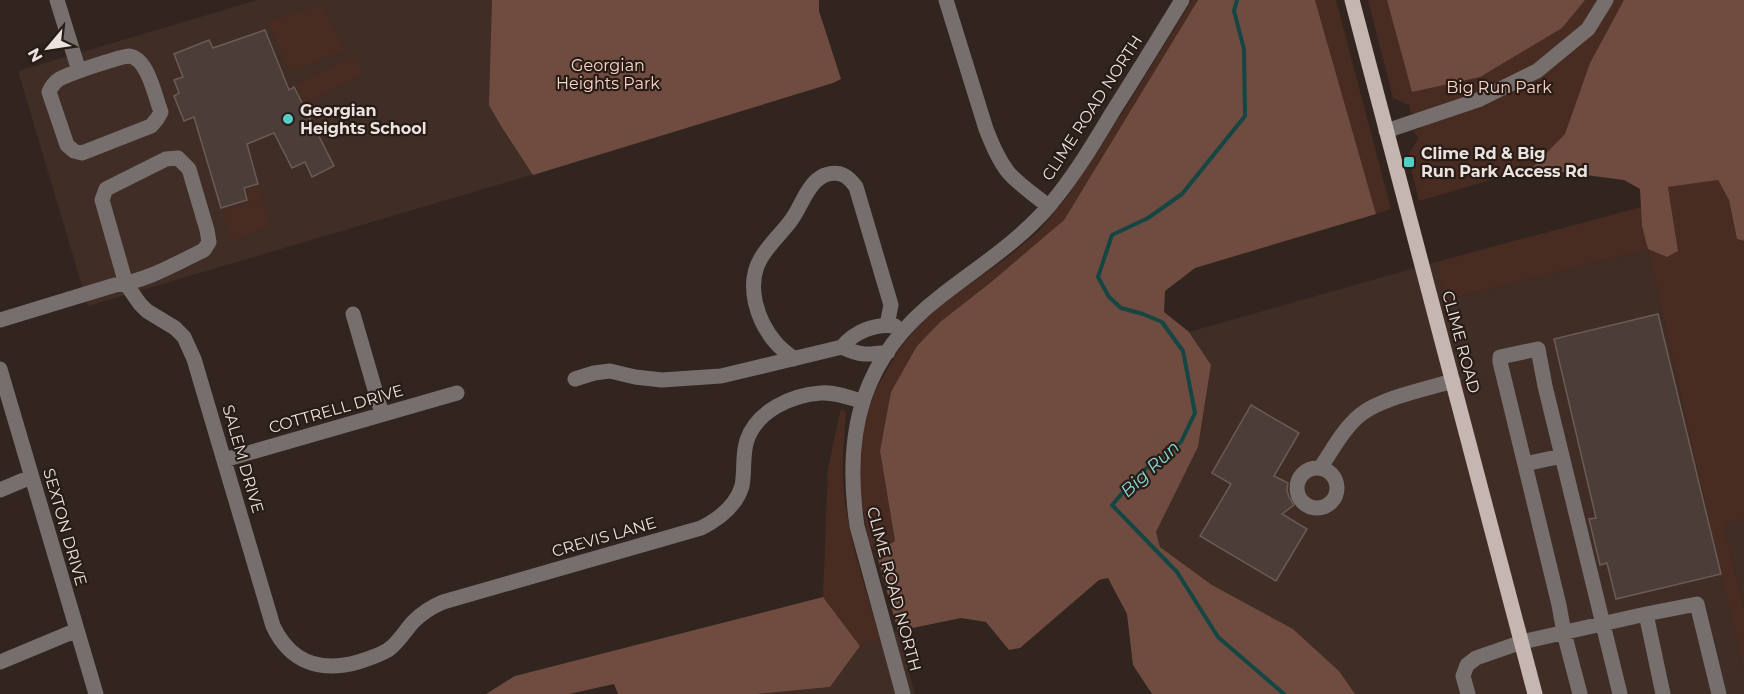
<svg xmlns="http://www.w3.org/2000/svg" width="1744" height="694" font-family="Montserrat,sans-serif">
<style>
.built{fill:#402d26}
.green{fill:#482c22}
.forest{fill:#6f4c3f}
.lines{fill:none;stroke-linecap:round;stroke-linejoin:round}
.stream{stroke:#154644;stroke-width:4}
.building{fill:#4b3d38;stroke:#6a5b55;stroke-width:1.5}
.minor{stroke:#766f6d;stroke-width:15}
.major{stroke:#c5b6b1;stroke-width:15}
.poi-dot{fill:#54cdc7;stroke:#281c17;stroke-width:2}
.labels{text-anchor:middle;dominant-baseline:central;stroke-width:4.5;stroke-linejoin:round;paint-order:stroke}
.park-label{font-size:16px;fill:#fcd4c6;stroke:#281c17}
.street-label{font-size:16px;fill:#ece2df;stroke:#281c17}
.poi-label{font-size:16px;font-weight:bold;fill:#ece2df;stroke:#281c17;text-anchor:start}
.water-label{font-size:18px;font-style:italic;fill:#84d8d2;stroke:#281c17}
</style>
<rect width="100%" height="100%" fill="#322520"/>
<!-- built -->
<path class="built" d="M258,0H508L558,167L88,306L18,71Z
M1648,249L1721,574L1744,671V694H1355L1339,671L1293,629L1212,585L1160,547L1156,532L1198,447L1211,365L1189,332L1436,262L1446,300Z
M1744,519V608L1724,525Z
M898,631L915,694H756L830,687L860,646Z"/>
<!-- green -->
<path class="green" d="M1192,0H1198L1064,220L990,283L940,322L917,346L880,451L895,541L876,552L869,543L861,498L859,456L864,419L877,387L900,348L924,319L943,303L1004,260L1039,231L1067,197L1128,104Z
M1315,0H1336L1391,209L1376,214Z
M1368,0H1744V105L1419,201L1408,155L1419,138L1413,131L1421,128L1417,113H1411L1409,105L1393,98Z
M322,6L345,50L289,72L268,21Z
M354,56L363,74L304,103L295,85Z
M1718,180L1729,200L1737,239L1744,241V519L1724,525L1744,608V671L1721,574L1648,249L1445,300L1436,262L1641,207L1642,226L1678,250L1668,187Z
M259,186L270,224L232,242L222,211L249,203L246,190Z
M841,408L846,413C844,436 842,458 843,482C846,533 866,589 880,638L860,646L823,597L828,468Z"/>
<!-- forest -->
<path class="forest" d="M492,0H819V11L841,79L833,83L533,175L501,126L489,105Z
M1198,0H1315L1376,214L1195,268L1165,291L1164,312L1189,332L1211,365L1198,447L1156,532L1160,547L1212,585L1293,629L1339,671L1355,694H1152L1133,665L1127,614L1108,578L1099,580L1020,648L1009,650L986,622L961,618L898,631L876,552L895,541L880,451L891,392L917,346L940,322L990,283L1064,220Z
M1387,0H1585L1562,28L1480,77L1412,92Z
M1624,0H1744V241L1737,239L1729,200L1718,180L1668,187L1678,251L1667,257L1648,249L1642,226L1640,189L1624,180L1532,168L1565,134L1590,63Z
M823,597L860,646L830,687L756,694H618L614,684L569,694H486L515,676Z"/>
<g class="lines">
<!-- stream -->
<path class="stream" d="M1237,0L1234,11L1244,49L1245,116L1182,194L1148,218L1112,235L1098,277L1109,297L1121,308L1143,314L1162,322L1183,351L1195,413L1181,442L1140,473L1112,505L1177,572L1218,637L1284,694"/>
</g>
<!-- building -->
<path class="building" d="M265,30L289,90L294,87L334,166L312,177L305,162L292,168L274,133L247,144L258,184L244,188L247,200L221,208L194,117L184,121L174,96L179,93L174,80L183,77L174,54L209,40L213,48Z
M1658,314L1721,574L1616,599L1607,563L1600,565L1589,519L1596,518L1554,339Z
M1251,405L1299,433L1274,476L1288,483L1287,490L1289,497L1294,505L1282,514L1307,529L1276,581L1200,536L1231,484L1212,473Z"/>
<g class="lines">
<!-- minor -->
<path class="minor" d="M57,0L79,71C65,76 55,78 49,92L67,145L74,151L82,153L151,126L157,119L161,112C155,97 148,58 129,56C123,56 87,68 79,71
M946,0L986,129C992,144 998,159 1008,172C1019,185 1035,195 1048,206
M1386,131L1478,100L1537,71L1588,29L1606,0
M353,314L382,414
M0,320L115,285C147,281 175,264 204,250L209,242L207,230L189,169L178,158L166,159L106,189L102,200L126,284L140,304L147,311L175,328L184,337L194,359L273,626C290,662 320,673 358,662C368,659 379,655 388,650C398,643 405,631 413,622C422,613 431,607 443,602L701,528C719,519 736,506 742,486C745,471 742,455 747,440C757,411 791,395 821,393C835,392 848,397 861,401
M842,347C854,332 875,323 895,326
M794,359C788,354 781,349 776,343C757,321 745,285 761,258C769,244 783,232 792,219C802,205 808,182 825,175C840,170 848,176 856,187L891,305L887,325
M0,369L96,694
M575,379L594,373L610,371L635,377L662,380L721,376L842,347C860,356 868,355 888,352
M224,460L457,393
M1525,464L1562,456
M1320,468C1332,451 1343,429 1360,415C1381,398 1426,389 1453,381
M1297 488a20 20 0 1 1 40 0a20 20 0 1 1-40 0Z
M0,490L31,477
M1646,614L1663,694
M0,662L77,630
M903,694L857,526C843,431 862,356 941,296C978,267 1018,242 1049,206C1075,175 1094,143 1115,108C1138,72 1160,36 1182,0
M1468,694L1463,676L1467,665L1476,658L1522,642L1646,614L1697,604L1719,694
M1580,694L1564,633L1559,605L1500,362V357L1538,349L1545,386L1620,694"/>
<!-- major -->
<path class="major" d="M1352,0L1535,694"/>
</g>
<!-- markers -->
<g class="poi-dot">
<circle cx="288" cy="119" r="6"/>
<rect x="1403" y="156" width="12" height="12" rx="3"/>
</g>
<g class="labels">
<!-- park labels -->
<g class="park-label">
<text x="608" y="65">Georgian<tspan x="608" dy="18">Heights Park</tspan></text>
<text x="1499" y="87">Big Run Park</text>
</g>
<!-- street labels -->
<g class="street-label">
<text transform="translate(1092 108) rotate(-57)">CLIME ROAD NORTH</text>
<text transform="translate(1461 342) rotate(75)">CLIME ROAD</text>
<text transform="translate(336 409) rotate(-16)">COTTRELL DRIVE</text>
<text transform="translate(243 459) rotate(74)">SALEM DRIVE</text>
<text transform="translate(65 527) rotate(74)">SEXTON DRIVE</text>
<text transform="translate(604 537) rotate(-16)">CREVIS LANE</text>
<text transform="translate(894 589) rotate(75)">CLIME ROAD NORTH</text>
</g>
<!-- poi labels -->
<g class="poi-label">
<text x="300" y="110">Georgian<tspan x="300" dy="18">Heights School</tspan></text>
<text x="1421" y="153">Clime Rd &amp; Big<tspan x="1421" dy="18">Run Park Access Rd</tspan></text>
</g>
<!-- water labels -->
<g class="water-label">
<text transform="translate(1150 469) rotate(-43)">Big Run</text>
</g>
</g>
<!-- north arrow -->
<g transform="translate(48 48) rotate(241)" stroke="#281c17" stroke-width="4.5" paint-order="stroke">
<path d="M0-4.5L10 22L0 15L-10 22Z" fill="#ece2df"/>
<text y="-9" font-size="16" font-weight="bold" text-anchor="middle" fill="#ece2df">N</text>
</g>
</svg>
